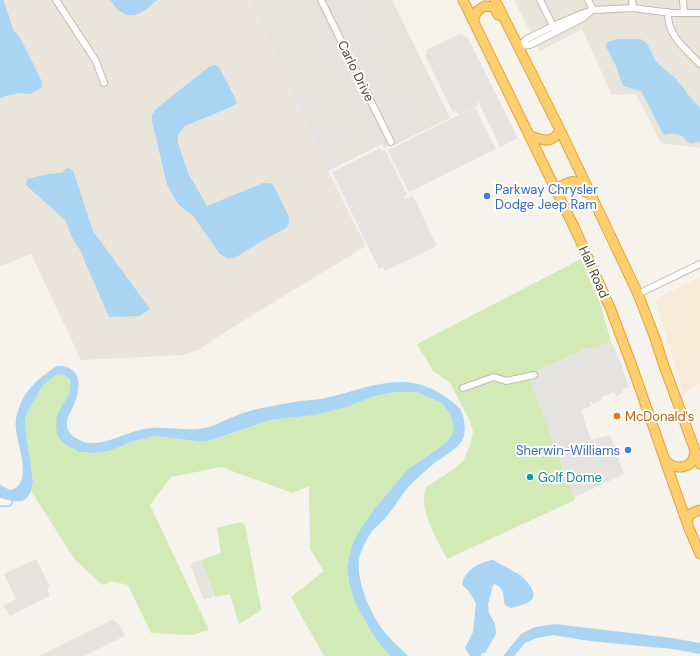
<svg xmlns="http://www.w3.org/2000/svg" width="700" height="656" font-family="'DM Sans',sans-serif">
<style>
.residential{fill:#eae5da}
.commercial{fill:#f7ead8}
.industrial{fill:#e6e2dd}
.green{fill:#d2eab5}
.parking{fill:#e5e3e0}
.water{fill:#a9d4f2}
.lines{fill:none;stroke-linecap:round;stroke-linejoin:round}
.stream{stroke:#a9d4f2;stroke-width:1.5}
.minor-casing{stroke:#c2bbae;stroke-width:8}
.highway-casing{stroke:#e0a43c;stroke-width:11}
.minor{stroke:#fff;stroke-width:6}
.highway{stroke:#ffcf6e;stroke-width:9}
.shop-dot{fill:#3f7fe0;stroke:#fff;stroke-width:1.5}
.food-dot{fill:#e8710a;stroke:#fff;stroke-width:1.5}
.culture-dot{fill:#0f9aa8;stroke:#fff;stroke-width:1.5}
.labels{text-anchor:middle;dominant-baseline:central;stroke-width:4;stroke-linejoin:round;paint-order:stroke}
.street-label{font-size:13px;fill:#4b4439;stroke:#fff}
.shop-label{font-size:13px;fill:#366cbe;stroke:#fff;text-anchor:start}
.food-label{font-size:13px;fill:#c56008;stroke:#fff;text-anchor:start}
.culture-label{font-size:13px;fill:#0d838f;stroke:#fff;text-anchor:start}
</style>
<rect width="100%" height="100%" fill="#f6f3ec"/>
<!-- residential -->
<path class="residential" d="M0,0H250L328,171L355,225L366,246L225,332L200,349L183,355L81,360L31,254L0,266Z
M514,0H700V148L661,143L636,94L612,95L582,29L540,51Z"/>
<!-- commercial -->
<path class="commercial" d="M700,277V383L683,393L655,299Z"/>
<!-- industrial -->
<path class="industrial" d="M250,0H392L450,118L396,144L384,148L382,144L328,171Z"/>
<!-- green -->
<path class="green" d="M581,259L600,303L611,342L595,348H589L528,374L575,500L447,559C439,543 423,517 424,499C424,495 425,491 426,487L451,471L463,461L470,446L473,432L470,421L450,383L433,371L417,344Z
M63,374C79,385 64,403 57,415L63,443L79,452L94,453L109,451L131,442L155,436L205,442L270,420L315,415L347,407L374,396L397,392H416L442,403L450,415L454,427L452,435L445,444L407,470L375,508L358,533L352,545L347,567L349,583L355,603L372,633L381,646L391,656H324L291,597L324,571L310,549L309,486L293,493L221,467L171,477L150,505L209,630L192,635L151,633L128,585L111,581L103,585L75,560L31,491L33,481L26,433L25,419L28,411L43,385L56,375Z
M241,522L245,525L261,608L260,611L239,624L230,594L215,597L201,560L221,553L217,528Z"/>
<!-- parking -->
<path class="parking" d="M462,33L464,37L467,36L518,138L500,147L478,101L477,102L478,105L458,115L456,111L453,112L425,55L427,53L426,50Z
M475,107L496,149L409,192L388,150Z
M380,148L382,151L385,149L407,194L404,196L405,199L413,196L437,246L385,271L383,267L379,269L332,172Z
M611,342L619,358L629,387L622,390L623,393L616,396L615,393L614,392L601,397V401L593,404L591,401H590L591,406L581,410L591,440L610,435L624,474L574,498L529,378L532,373L534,371L590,348H595Z
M36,559L50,587L47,589L50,596L10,616L6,609H5L3,606L16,599L4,574Z
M201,560L214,596L204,600L190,564Z
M112,620L118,623L125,636L84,656H39Z"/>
<!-- water -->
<path class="water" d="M0,0H3L9,16L13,30L19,36L34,65L42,82L41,88L31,94L19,93L5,96L0,98Z
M110,0H157C139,17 126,24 110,0Z
M618,39H640C649,42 651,53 656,61C661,68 669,72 675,78C683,87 690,98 699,107L700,108V141C697,142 693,144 690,143C687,142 687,141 685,139C680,133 672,133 665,135L663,134L642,92L638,90L623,86L616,66L606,47L607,42Z
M215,65L219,67L235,98L237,103L231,107L185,126L178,135V143L188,173L207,206L263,183H270L274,186L289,217V224L286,228L260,242L235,258H227L220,254L193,216L178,204L167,185L152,121V115L156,109L210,66Z
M67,168L73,170L93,231L150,309L139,316L109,317L80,250L73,239L65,220L26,185L27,179L48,174L62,173Z
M57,366C62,366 68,366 72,370C81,376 79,390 76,399C74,407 68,414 67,422C66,429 70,435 76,438C81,441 86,443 91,443C109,444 128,431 145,429C165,425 185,432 205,428C219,425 235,414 250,411C259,408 268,407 277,405C285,404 293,402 301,401C307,400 314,400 321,399C356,392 395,372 430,388C437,391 456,403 460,409C464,415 466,428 464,436C460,449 442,457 432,465C424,472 412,482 406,490C399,498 394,508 387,516C383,521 378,525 373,530C369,535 362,548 360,555C354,578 370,612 383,630C390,640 400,647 408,656H391L381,646L372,633L355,603L349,583L347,567L352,545L358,533L375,508L407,470L445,444L452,435L454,427L450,415L442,403L416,392H397L374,396L347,407L315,415L270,420L205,442L155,436L131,442L109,451L94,453L84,452H79L63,443L60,439L57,434L56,425L57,415L69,394L70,387V380L67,377L63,374L56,375L43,385L28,411L25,419L26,433L33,481L31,491L27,498L22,501H13L0,498V484L2,486L10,490C12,489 14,489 16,488C31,476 17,444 16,429C15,424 16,416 18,411C24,390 40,377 57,366Z
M493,560L516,573C521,574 525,580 528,583C533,589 537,597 529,602C526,604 515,607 511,608L505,605C502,595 506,590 495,584L493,585L488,604L489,613L495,624L496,634L485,653H482L481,656H470L465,648L473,632L476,603L467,589L465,588L462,584C466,569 478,563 493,560Z
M555,624L672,638L700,643V654L672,649L590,641L553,635L537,638L525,643L514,656H503L521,634L535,627Z"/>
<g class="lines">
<!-- stream -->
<path class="stream" d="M0,506C8,506 11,509 13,499"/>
<!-- minor casing -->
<g class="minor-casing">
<path id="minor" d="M56,0L96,61L104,83
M321,0L391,142
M540,0L554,28
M588,0L593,10
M632,0L633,8
M683,0L684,13
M668,12C667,36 685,48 700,64
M520,46L530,45L583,18L590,12
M518,47L527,39L553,26L581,14L593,10L633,8L671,13H700
M638,294L700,264
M463,388L494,377L506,381L534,375"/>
</g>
<!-- highway casing -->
<g class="highway-casing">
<path id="highway" d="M463,0L576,231L611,310L632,366L688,526L700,554
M495,0L560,130L613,241L638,294L655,338L663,363L700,464
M473,21L477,11L485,6L494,7L498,15
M530,136C543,140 552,145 560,130
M556,190C567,181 577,176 585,192
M665,460C667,462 670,465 673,466C679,468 689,467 692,461C694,459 694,455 695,451
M688,525C686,516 692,512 700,510"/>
</g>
<!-- minor -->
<use href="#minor" class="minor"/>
<!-- highway -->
<use href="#highway" class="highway"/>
</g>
<!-- markers -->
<g class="shop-dot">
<circle cx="487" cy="196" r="4"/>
<circle cx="628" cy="450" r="4"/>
</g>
<circle class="food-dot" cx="617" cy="416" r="4"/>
<circle class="culture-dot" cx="530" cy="477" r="4"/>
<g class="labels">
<!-- street labels -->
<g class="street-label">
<text transform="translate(356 71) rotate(64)">Carlo Drive</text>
<text transform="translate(594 272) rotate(66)">Hall Road</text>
</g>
<!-- shop labels -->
<g class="shop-label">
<text x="495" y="189">Parkway Chrysler<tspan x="495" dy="15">Dodge Jeep Ram</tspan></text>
<text x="620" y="450" text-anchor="end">Sherwin-Williams</text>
</g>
<!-- food labels -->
<g class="food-label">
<text x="625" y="416">McDonald's</text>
</g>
<!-- culture labels -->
<g class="culture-label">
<text x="538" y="477">Golf Dome</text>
</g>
</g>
</svg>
